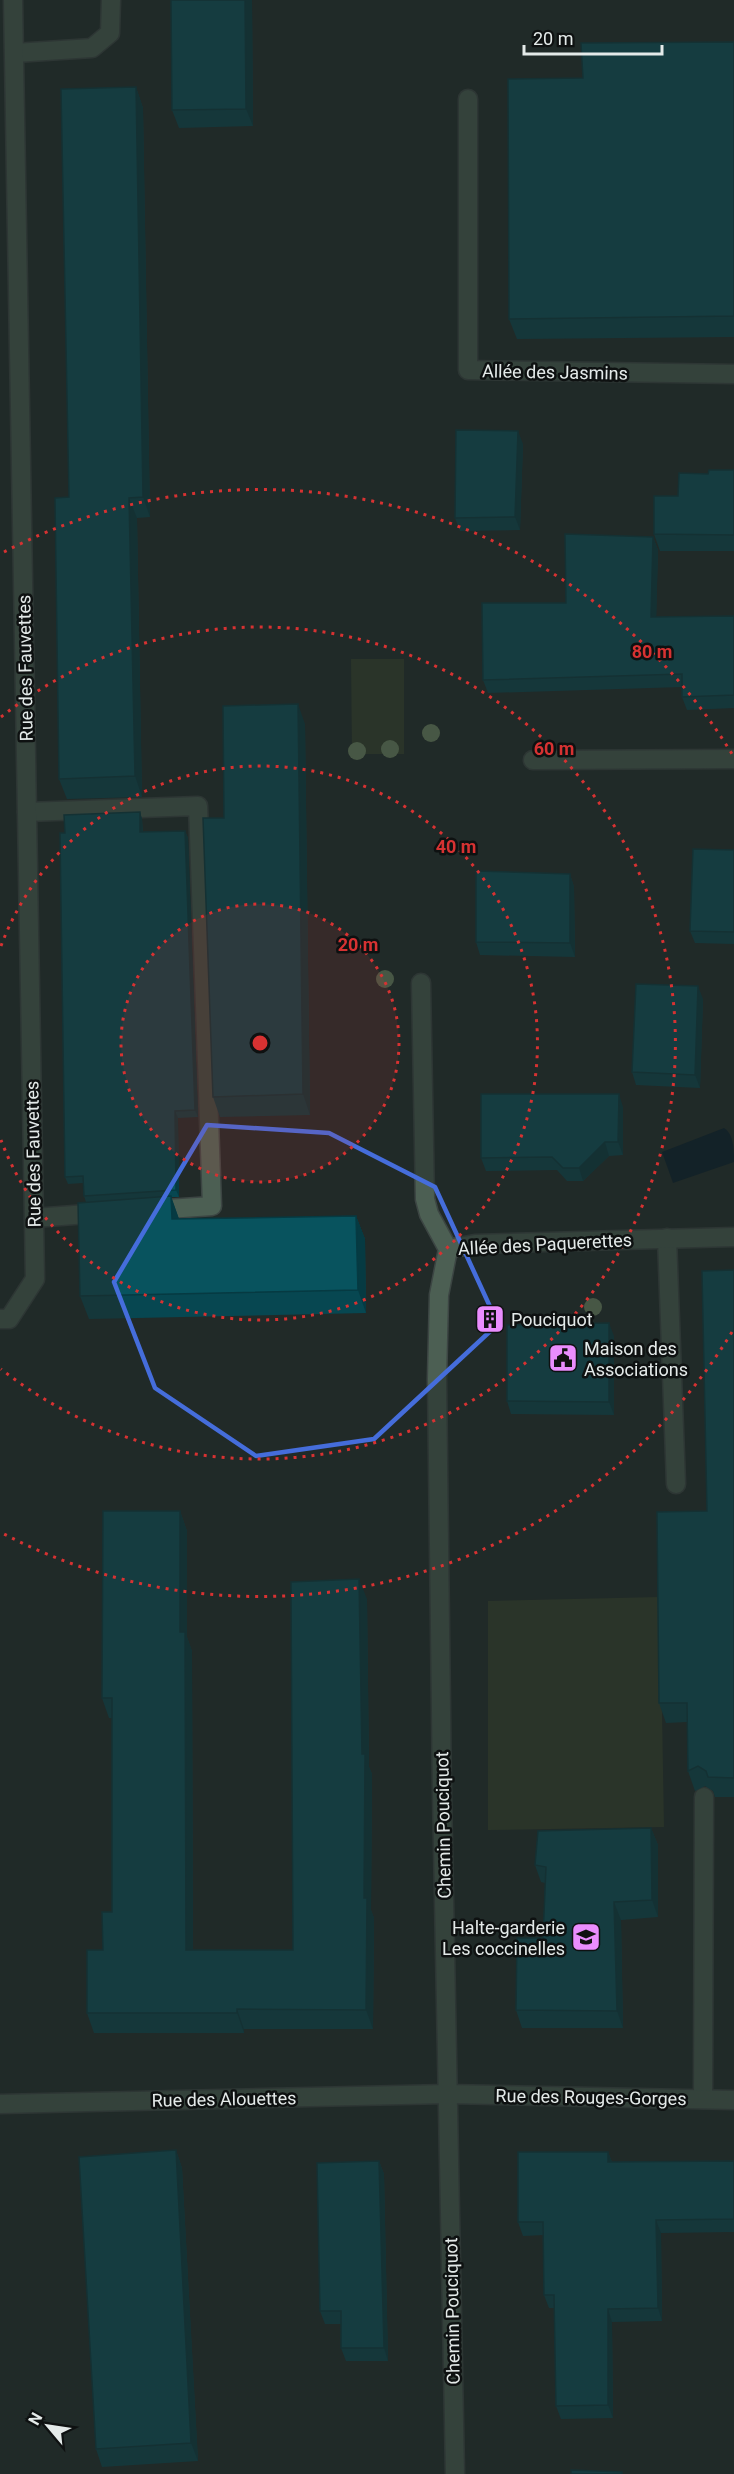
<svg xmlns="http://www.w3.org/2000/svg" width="734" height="2474" font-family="Roboto,sans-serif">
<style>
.green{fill:#35412a}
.water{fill:#031a28}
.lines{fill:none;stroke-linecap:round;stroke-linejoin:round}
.lane-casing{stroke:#3c4543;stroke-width:21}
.street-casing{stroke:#3c4543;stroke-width:21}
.lane{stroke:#4c5f53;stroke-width:18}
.street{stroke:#4c5f53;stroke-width:18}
.tree{fill:#778f68}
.wall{fill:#074751}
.shaded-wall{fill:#063a42}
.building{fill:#08535e;stroke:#063a42;stroke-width:1.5}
.marked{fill:none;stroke:#456ddb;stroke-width:4.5;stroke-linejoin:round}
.ring{fill:none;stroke:#d73232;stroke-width:3;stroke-dasharray:3 6}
.labels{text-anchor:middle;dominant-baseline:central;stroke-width:5;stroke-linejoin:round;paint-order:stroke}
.street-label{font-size:18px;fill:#e4eae9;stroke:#0e1111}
.poi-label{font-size:18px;fill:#e4eae9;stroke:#0e1111;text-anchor:start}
.centre{fill:#d73232;stroke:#0e1111;stroke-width:3}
.ring-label{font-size:18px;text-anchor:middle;font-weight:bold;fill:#d73232;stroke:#0e1111;stroke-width:5;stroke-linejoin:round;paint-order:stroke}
</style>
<rect width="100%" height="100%" fill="#212a28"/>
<!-- green -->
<path class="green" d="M351,659H404V754H352Z
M660,1597L664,1827L488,1830V1601Z"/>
<!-- water -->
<path class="water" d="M724,1128C734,1134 734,1151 734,1162L673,1183L662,1152Z"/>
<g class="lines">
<!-- lane casing -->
<g class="lane-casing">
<path id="lane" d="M15,53L92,48L110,33L111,0
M27,812L198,806L212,1206L153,1210
M34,1218L101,1213
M667,1238L676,1484
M703,2099L704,1797"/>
</g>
<!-- street casing -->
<g class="street-casing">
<path id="street" d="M468,99V370L734,374
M533,760L734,759
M421,983L425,1199L429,1214L448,1249
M448,1249L439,1295L437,1379L442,1794L455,2474
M448,1249L475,1244L734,1237
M0,1319H9L35,1279L13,0
M0,2104L447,2094L734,2100"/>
</g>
<!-- lane -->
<use href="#lane" class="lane"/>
<!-- street -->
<use href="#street" class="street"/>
</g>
<!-- trees -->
<g class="tree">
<circle cx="431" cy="733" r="9"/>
<circle cx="390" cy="749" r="9"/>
<circle cx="357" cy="751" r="9"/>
<circle cx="385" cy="979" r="9"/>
<circle cx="593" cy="1307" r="9"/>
</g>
<!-- wall -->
<path class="wall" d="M252,0L253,126L179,128L172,110Z
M734,42V337L517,339L509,319Z
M136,87L143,108L150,517L137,518L142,797L67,799L59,779L69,497Z
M523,444L520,530L460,531L455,518Z
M734,470V551H660L654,534L678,496Z
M653,537L658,550L656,617L734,616V708L687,710L682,697V687L488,693L483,680L566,603Z
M305,724L310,1115L220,1117L213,1097L224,818Z
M140,812L142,819L143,832L185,831L188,838L198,1117L178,1118L179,1197H171L179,1219L356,1216L365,1239L366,1313L89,1319L80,1296L86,1202L84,1196L83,1183L68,1184L65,1177V833Z
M734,850V944L695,943L690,931Z
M570,874L574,887L575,957L480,955L476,942Z
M703,999L700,1088L636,1085L632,1072Z
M623,1107V1155L609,1156L583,1181H567L557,1170L486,1171L481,1158Z
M734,1270V1797H715L713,1791L705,1786L695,1791L688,1771L687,1722L666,1723L659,1703L707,1511Z
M614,1336V1415L511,1414L507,1401Z
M180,1511L187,1531V1637L192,1651L193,1950H293L367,1599L369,1767L372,1774L371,1910L374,1918L373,2029H244V2033H94L87,2013L112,1912V1718H109L102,1698Z
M651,1828L658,1845V1917L621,1920L623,2028H522L516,2010L543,1938L545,1883L541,1882L535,1865Z
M176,2150L182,2168L198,2461L102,2467L96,2449Z
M608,2152L612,2162L734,2161V2232L661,2233L662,2321L612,2322L613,2418L561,2419L556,2406L554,2308H549L544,2295V2235L523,2236L518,2222Z
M379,2161L384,2174L388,2361H346L341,2348V2324H325L320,2311Z"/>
<!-- shaded-wall -->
<path class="shaded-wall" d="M245,0H252L253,126L246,109Z
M136,87L143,108L150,517L143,497Z
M518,431L523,444L520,530L515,517Z
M129,498L137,518L142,797L135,776Z
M653,537L658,550L656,630L651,617Z
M298,704L305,724L310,1115L303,1094Z
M140,812L142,819L143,839L140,832Z
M185,831L188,838L198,1117L195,1110Z
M570,874L574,887L575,957L570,943Z
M698,986L703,999L700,1088L695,1075Z
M619,1094L623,1107V1155L618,1142Z
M175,1111L178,1118L179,1197L176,1190Z
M605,1142L609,1156L583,1181L579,1168Z
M171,1196L179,1219H172Z
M356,1216L365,1239L366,1313L358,1290Z
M609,1323L614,1336V1415L609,1402Z
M180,1511L187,1531V1637L192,1651L193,1970L186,1950L180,1632Z
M359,1579L367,1599L369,1767L372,1774L371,1910L374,1918L373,2029L366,2010Z
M651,1828L658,1845V1917L652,1900Z
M614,1902L621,1920L623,2028L617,2011Z
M237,2009L244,2029V2033L237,2013Z
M176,2150L182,2168L198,2461L191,2443Z
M608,2152L613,2165L608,2162Z
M379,2161L384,2174L388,2361L384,2348Z
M656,2220L661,2233L662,2321L658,2308Z
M608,2309L612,2322L613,2418L608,2405Z"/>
<!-- building -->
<path class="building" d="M171,0H245L246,109L172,110Z
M734,42V316L509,319L508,79L583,78L581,43Z
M136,87L143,497L129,498L135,776L59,779L55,498L69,497L61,89Z
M456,430L518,431L515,517L455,518Z
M709,470H734V535L654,534V496H678L679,473L708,474Z
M565,534L653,537L651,617L734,616V695L682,697V674L483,680L482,603H566Z
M298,704L303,1094L213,1097L203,818H224L223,706Z
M140,812V832L185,831L195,1110L175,1111L176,1190L84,1196L83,1176L65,1177L60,833H65L64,815Z
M693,849L734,850V932L690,931Z
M476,871L570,874V943L476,942Z
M636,984L698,986L695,1075L632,1072Z
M481,1094H619L618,1142H605L579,1168H563L552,1157L481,1158Z
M171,1196L172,1219L356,1216L358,1290L80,1296L78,1203Z
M734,1270V1778L708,1777L706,1771L698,1766L688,1771L687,1703H659L657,1512L707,1511L702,1271Z
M609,1323V1402L507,1401V1325Z
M103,1511H180V1632H185L186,1950H293L291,1582L359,1579L362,1754H365L364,1898H367L366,2010L237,2009V2013H87V1950H103L102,1912H112V1698H102Z
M651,1828L652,1900L614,1902L617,2011L516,2010L517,1938H543L546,1867L535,1865L538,1831Z
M176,2150L191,2443L96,2449L79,2157Z
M518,2152H608V2162L734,2161V2219L656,2220L658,2308L608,2309V2405L556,2406L554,2295H544L543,2222H518Z
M379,2161L384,2348H341V2311H320L317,2163Z
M571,2470L622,2472V2474H571Z"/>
<!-- marked area -->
<path d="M0 0H734V2474H0ZM207,1125L329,1133L435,1187L498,1324L374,1439L256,1456L155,1388L114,1282Z" fill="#212a28" fill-opacity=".55" fill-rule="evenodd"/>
<path class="marked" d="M207,1125L329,1133L435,1187L498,1324L374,1439L256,1456L155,1388L114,1282Z"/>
<!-- distance rings -->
<circle cx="260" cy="1043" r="139" fill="#d73232" fill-opacity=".12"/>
<g class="ring">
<circle cx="260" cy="1043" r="139"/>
<path d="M1 946A277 277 0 1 1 1 1140"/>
<path d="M1 717A416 416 0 1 1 1 1369"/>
<path d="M732 1332A554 554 0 0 1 4 1534M4 552A554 554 0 0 1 732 754"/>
</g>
<!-- icons -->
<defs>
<g id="building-square" transform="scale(1.5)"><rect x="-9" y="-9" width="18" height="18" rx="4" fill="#ea8dfd" stroke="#0e1111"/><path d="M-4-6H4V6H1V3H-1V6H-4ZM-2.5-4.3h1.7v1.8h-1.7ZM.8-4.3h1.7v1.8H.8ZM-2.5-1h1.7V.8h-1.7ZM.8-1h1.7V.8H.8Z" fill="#111"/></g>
<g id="civic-square" transform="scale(1.5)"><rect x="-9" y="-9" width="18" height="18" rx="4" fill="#ea8dfd" stroke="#0e1111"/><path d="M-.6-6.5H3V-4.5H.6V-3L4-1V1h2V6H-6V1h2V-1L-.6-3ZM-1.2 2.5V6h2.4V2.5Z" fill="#111"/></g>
<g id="school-square" transform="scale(1.5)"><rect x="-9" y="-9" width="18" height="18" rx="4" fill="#ea8dfd" stroke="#0e1111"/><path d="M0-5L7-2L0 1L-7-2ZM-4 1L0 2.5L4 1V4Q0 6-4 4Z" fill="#111"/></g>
</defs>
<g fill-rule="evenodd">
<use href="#building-square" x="490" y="1319"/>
<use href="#civic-square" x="563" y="1358"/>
<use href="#school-square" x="586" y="1937"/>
</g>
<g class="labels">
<!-- street labels -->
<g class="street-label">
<text transform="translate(555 372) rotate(1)">Allée des Jasmins</text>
<text transform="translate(25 668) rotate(-91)">Rue des Fauvettes</text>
<text transform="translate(33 1154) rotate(-91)">Rue des Fauvettes</text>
<text transform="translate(545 1244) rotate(-3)">Allée des Paquerettes</text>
<text transform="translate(443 1825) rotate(-91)">Chemin Pouciquot</text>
<text transform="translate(591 2097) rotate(1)">Rue des Rouges-Gorges</text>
<text transform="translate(224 2099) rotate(-1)">Rue des Alouettes</text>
<text transform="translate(452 2311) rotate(-91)">Chemin Pouciquot</text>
</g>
<!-- poi labels -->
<g class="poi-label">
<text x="511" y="1319">Pouciquot</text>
<text x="584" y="1348">Maison des<tspan x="584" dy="21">Associations</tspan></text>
<text x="565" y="1927" text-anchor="end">Halte-garderie<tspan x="565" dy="21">Les coccinelles</tspan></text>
</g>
</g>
<circle cx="260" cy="1043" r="9" class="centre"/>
<g class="ring-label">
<text x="652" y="658">80 m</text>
<text x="554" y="755">60 m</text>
<text x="456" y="853">40 m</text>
<text x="358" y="951">20 m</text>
</g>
<!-- north arrow -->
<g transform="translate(48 2426) rotate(299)" stroke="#0e1111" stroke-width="4.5" paint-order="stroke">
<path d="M0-4.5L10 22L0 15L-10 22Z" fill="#e4eae9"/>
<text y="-9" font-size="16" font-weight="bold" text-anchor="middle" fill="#e4eae9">N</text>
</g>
<!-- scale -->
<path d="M524 45v9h138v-9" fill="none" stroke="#e4eae9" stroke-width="3"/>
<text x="533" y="45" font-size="18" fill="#e4eae9" stroke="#0e1111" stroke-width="4.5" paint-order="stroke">20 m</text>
</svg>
